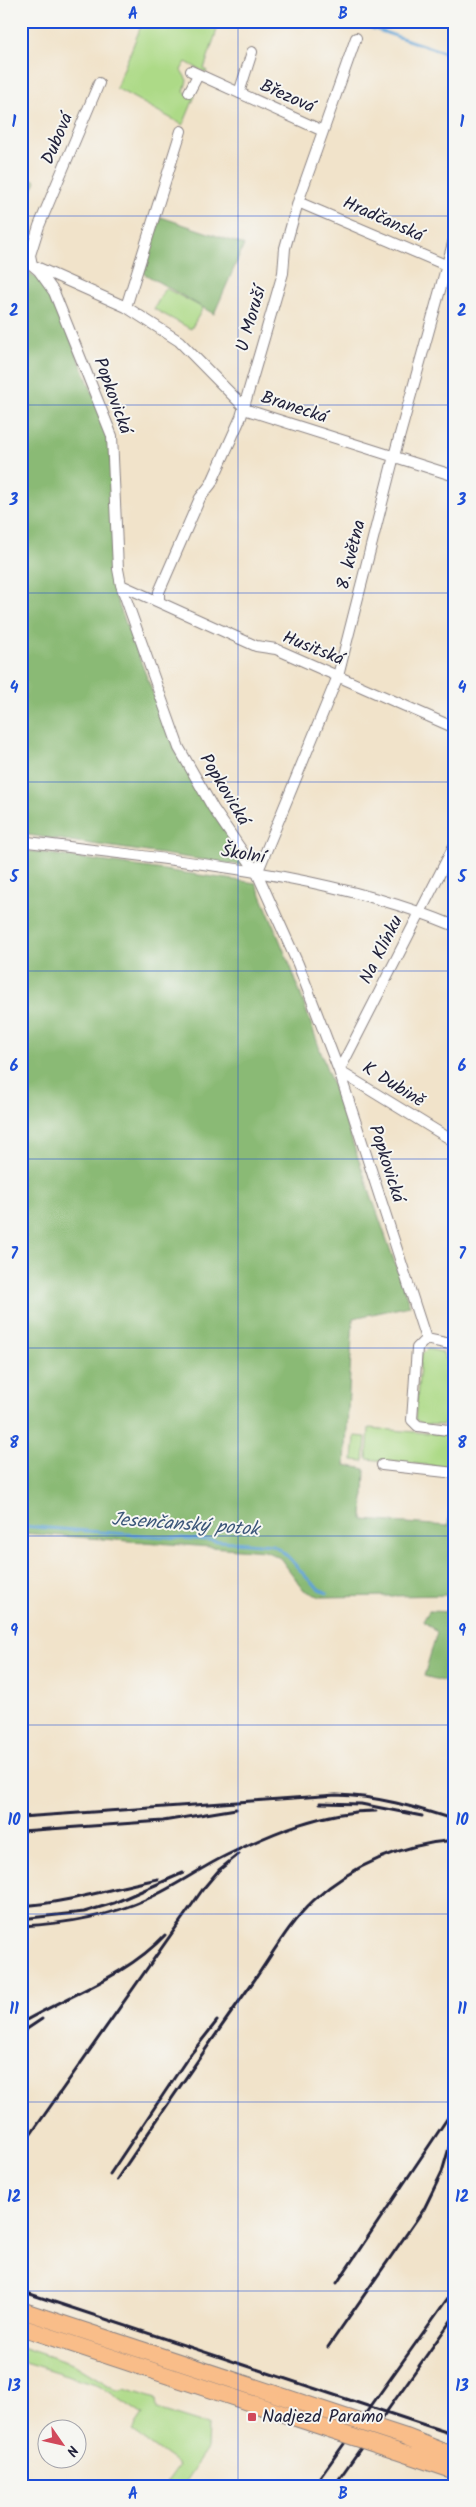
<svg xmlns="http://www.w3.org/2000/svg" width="476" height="2507" font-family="Kalam,sans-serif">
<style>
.green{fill:#adda87;stroke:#687e61}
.forest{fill:#8aba74;stroke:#566e58}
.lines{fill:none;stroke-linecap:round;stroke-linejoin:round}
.stream{stroke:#61a3d5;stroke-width:3}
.street-casing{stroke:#8a8282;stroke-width:12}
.primary-casing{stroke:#8a8282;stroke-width:18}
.street{stroke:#fff;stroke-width:10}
.primary{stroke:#f9bd89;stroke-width:16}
.rail{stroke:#22223b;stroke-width:3}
.primary-bridge-casing{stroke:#8a8282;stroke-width:18;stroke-linecap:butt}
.primary-bridge{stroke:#f9bd89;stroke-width:16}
.grid{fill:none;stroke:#1d4ed8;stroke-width:1;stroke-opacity:0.55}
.poi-dot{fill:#d1495b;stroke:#f6f6f2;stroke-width:2}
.labels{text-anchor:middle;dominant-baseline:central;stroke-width:4;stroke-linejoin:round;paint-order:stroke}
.street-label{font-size:18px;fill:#22223b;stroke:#f6f6f2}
.poi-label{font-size:18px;fill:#22223b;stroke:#f6f6f2;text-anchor:start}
.water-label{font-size:19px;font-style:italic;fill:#3b5679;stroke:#f6f6f2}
.neatline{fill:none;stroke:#1d4ed8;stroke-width:2}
.grid-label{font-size:16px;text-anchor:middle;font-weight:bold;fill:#1d4ed8}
</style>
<rect width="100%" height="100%" fill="#f6f6f2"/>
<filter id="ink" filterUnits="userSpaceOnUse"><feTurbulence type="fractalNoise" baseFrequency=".02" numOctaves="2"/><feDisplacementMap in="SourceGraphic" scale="10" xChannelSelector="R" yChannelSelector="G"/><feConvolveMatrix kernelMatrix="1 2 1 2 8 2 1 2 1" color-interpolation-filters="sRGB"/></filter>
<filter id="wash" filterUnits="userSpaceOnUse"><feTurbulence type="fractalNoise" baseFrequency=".0096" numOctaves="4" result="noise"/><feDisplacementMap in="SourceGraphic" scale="20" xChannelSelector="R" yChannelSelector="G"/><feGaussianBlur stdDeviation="1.12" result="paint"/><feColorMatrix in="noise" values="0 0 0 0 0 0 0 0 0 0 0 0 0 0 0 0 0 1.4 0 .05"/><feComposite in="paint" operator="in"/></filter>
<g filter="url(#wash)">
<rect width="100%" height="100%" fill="#f1e3ca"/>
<!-- green -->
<path class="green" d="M143,21H220L204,69L207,71L206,73L186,62L181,70L187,80L184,92L195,96L183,125L116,88Z
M21,174L36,181L30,193L21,189Z
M165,288L203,308L191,329L154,309Z
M428,1349L442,1352L450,1366L452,1414L443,1425L422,1424L415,1419L421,1354Z
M369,1428L449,1435L452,1439L455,1464L446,1467L367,1459Z
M355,1436L366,1437L364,1461L353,1460Z
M21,2347L75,2365L118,2391L125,2389L156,2399L157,2409L208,2425L207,2449L182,2486H164L179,2465L132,2431L143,2415L99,2385L21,2361Z"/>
<!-- forest -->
<path class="forest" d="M161,217L244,245L214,314L143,273Z
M21,266L42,282L58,309L110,435L114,593L176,752L247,866L21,834Z
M21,850L256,883L292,970L410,1306L353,1318L345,1465L365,1469L363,1520L448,1526L452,1488L455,1509V1595L320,1597L304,1590L280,1558L265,1551L21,1533Z
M429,1611L455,1612V1690L443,1681L424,1676L437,1632L423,1621Z"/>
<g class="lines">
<!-- stream -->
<path class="stream" d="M351,21L455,56
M21,1526L273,1545C295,1557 304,1583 327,1593"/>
</g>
</g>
<g filter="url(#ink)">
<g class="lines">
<!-- street casing -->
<g class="street-casing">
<path id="street" d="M191,71L323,131
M99,83L39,226L30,255L32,265L126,307
M189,92L198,75
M239,93L252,52
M181,131L126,307L179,341L247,410L455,476
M298,202L455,269
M21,261L32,265L39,271L54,292L112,436L118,569L121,585L179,748L213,808L257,873L298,964L339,1071L426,1339L455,1345
M121,585L256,646L276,649L455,728
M159,600V592L200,498L211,484L241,417L283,273L285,248L298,202L356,38
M21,841C162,860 323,870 455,926
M257,873L338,676L394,456L455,236
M339,1071L455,844
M339,1071L455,1142
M426,1339L417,1348L412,1420L418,1426L455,1431
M455,1371V1395
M382,1465L455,1473"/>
</g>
<!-- primary casing -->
<g class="primary-casing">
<path id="primary" d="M21,2310L348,2418
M21,2327L338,2432
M406,2437L455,2456
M396,2451L455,2471"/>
</g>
<!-- street -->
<use href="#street" class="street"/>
<!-- primary -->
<use href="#primary" class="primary"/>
<!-- rail -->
<path class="rail" d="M320,1803L361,1804L422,1816
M21,1817L336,1795C378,1796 415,1807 455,1820
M21,1831L163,1821L236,1809
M21,1906C67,1903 113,1888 158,1879
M21,1919L84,1912L114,1903L183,1873
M21,1926C65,1924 107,1917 147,1899C175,1887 200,1868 227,1855C274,1832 323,1811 376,1811
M21,2023C69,1995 127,1976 165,1935
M21,2033L42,2019
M31,2134L203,1889L219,1870L239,1854
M110,2174L187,2059L217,2021
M117,2179C162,2113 206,2047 253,1982C272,1955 289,1923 314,1900C352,1865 403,1844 455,1840
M337,2283L455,2107
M21,2291L455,2435
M328,2347L424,2209L442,2172L455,2127
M314,2486L455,2288
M334,2486L455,2315"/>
<!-- primary-bridge casing -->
<g class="primary-bridge-casing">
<path id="primary-bridge" d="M348,2418L406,2437
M338,2432L396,2451"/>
</g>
<!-- primary-bridge -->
<use href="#primary-bridge" class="primary-bridge"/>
</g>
</g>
<!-- grid -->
<path class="grid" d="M238,21V2486M21,216H455M21,405H455M21,593H455M21,782H455M21,971H455M21,1159H455M21,1348H455M21,1536H455M21,1725H455M21,1914H455M21,2102H455M21,2291H455"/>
<!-- markers -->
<rect class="poi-dot" x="247" y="2412" width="10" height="10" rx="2.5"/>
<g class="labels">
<!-- street labels -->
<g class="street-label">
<text transform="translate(287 97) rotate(24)">Březová</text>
<text transform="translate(58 139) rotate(-67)">Dubová</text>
<text transform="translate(383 220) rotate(24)">Hradčanská</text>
<text transform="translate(252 319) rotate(-74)">U Moruší</text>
<text transform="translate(112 396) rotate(70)">Popkovická</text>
<text transform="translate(294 408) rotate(18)">Branecká</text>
<text transform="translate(352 555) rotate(-76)">8. května</text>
<text transform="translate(313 649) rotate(22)">Husitská</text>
<text transform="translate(224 790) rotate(59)">Popkovická</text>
<text transform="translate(243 855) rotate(9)">Školní</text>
<text transform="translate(382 950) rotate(-63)">Na Klínku</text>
<text transform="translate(393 1085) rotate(32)">K Dubině</text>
<text transform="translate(386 1164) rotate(72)">Popkovická</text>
</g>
<!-- poi labels -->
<g class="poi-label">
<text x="262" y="2417">Nadjezd Paramo</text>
</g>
<!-- water labels -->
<g class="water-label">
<text transform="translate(185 1525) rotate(4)">Jesenčanský potok</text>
</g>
</g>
<!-- margin -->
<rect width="476" height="2507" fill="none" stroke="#f6f6f2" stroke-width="55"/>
<!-- north arrow -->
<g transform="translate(62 2444) rotate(124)"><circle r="24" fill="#f6f6f2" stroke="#a1a1a9"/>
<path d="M0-4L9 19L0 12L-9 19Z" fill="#d1495b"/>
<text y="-8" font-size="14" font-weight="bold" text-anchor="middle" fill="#22223b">N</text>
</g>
<rect x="28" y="28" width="420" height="2452" class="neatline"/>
<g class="grid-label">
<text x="133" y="19">A</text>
<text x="343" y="19">B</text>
<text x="14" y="127">1</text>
<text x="462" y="127">1</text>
<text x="14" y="316">2</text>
<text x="462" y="316">2</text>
<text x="14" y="505">3</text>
<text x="462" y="505">3</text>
<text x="14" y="693">4</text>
<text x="462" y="693">4</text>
<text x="14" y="882">5</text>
<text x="462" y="882">5</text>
<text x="14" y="1071">6</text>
<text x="462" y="1071">6</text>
<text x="14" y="1259">7</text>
<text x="462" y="1259">7</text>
<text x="14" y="1448">8</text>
<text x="462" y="1448">8</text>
<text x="14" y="1636">9</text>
<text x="462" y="1636">9</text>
<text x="14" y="1825">10</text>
<text x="462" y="1825">10</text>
<text x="14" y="2014">11</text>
<text x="462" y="2014">11</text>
<text x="14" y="2202">12</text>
<text x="462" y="2202">12</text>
<text x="14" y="2391">13</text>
<text x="462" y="2391">13</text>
<text x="133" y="2499">A</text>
<text x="343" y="2499">B</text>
</g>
</svg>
